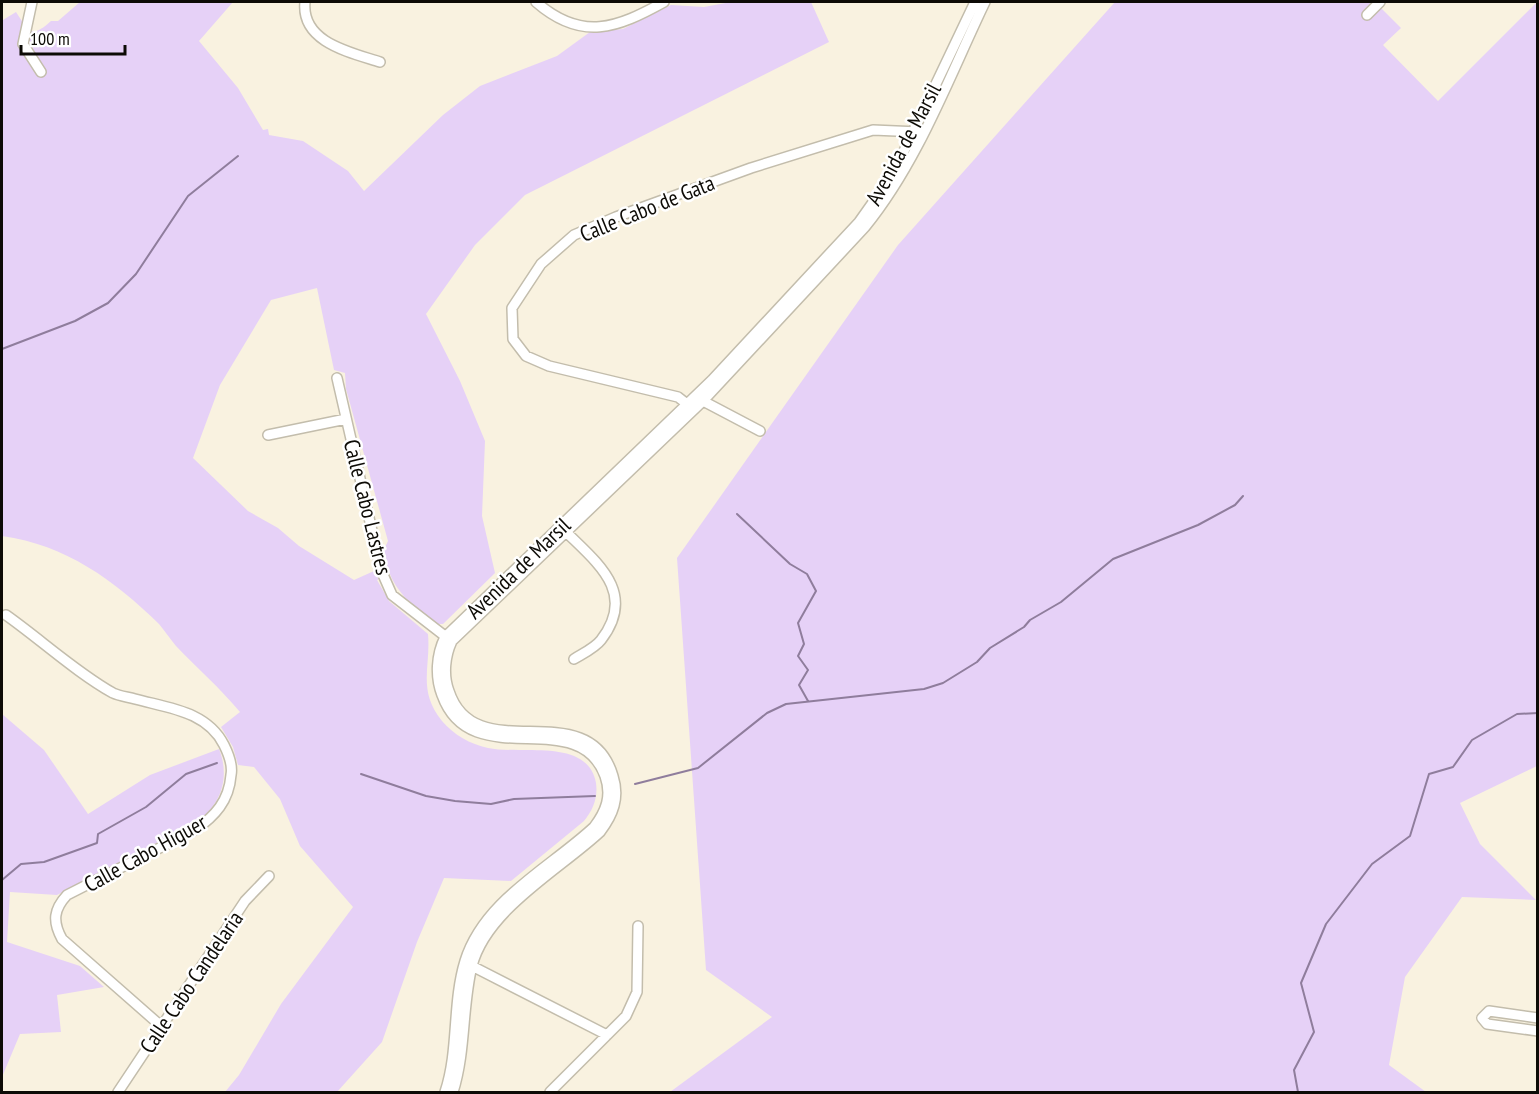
<svg xmlns="http://www.w3.org/2000/svg" width="1539" height="1094" font-family="'PT Sans Narrow',sans-serif">
<style>
.green{fill:#e6d1f7;fill-rule:evenodd}
.lines{fill:none;stroke-linecap:round;stroke-linejoin:round}
.stream{stroke:#8f7d9c;stroke-width:2}
.minor-casing{stroke:#c3bdac;stroke-width:12}
.minor{stroke:#fff;stroke-width:9}
.labels{text-anchor:middle;dominant-baseline:central;stroke-width:5;stroke-linejoin:round;paint-order:stroke}
.street-label{font-size:22px;fill:#0d0b06;stroke:#fff}
</style>
<rect width="100%" height="100%" fill="#f9f2e0"/>
<!-- green -->
<path class="green" d="M80,2H233L199,41L238,88L263,130L268,129L269,135L303,141L348,171L364,191L443,115L480,86L557,56L590,32L623,29L671,5L704,7L731,2H811L829,42L525,195L475,245L426,314L460,381L485,441L482,516L495,573L443,624H436C415,607 397,595 388,569L384,577L377,580L389,601L428,634C431,667 417,690 442,721C454,735 470,744 488,748C520,755 588,737 596,783C598,798 593,810 584,821L511,881L444,878L417,942L382,1042L337,1092H225L239,1075L281,1004L353,907L300,846L280,799L254,767L238,765L233,747L221,727L240,712C220,688 197,668 176,646C170,639 165,631 159,624C114,580 66,545 2,536L3,20L16,12C29,32 31,39 51,21H58ZM317,288L334,370L345,373L346,389L388,541L374,571L354,580L299,546L278,528L248,511L193,458L220,385L271,300Z
M1115,2H1375L1401,28L1383,45L1438,101L1537,2V766L1460,803L1480,844L1536,900L1462,897L1405,977L1389,1065L1426,1092H670L772,1017L706,970L677,558L898,245Z
M2,714L44,750L88,814L150,775L219,749C231,779 220,808 193,824L57,895L10,892L7,942L80,966L104,987L57,995L61,1032L20,1034L2,1077Z"/>
<g class="lines">
<!-- stream -->
<path class="stream" d="M2,349L75,321L108,303L136,274L188,196L238,156
M737,514L790,564L807,574L816,591L798,623L804,644L798,656L808,670L799,685L808,701
M361,774L426,796L455,801L491,804L514,799L595,796
M635,784L698,768L767,713L786,704L924,689L943,683L977,662L990,648L1024,627L1030,620L1061,602L1113,559L1198,525L1235,505L1243,496
M2,880L21,864L44,862L97,843L98,834L146,807L186,774L217,763
M1298,1092L1294,1070L1314,1032L1301,983L1326,924L1372,864L1410,836L1429,774L1453,767L1472,740L1517,714L1538,713"/>
<!-- minor casing -->
<g class="minor-casing">
<path id="minor" d="M32,2L23,44L41,72
M305,2C301,42 349,52 380,62
M536,2C582,42 617,28 664,2
M1367,15L1380,2
M337,378L381,570L392,595L450,640
M703,401L760,431
M687,404L678,397L549,366L526,356L513,339L512,308L541,264L574,235L616,217L751,168L873,130L919,132
M268,435L346,419
M564,530C596,562 638,592 601,640C595,648 582,654 574,659
M6,615C40,639 77,673 113,693C119,696 128,697 135,699C168,708 207,711 224,745C229,755 233,765 231,775C229,801 215,816 195,830L67,895C54,909 52,921 62,939L161,1026
M468,964L607,1035
M1538,1018L1489,1011L1482,1018L1487,1024L1538,1031
M118,1092L245,901L269,876
M445,1092C459,1050 452,1003 465,961C484,900 550,868 594,827C606,811 612,796 605,776C578,703 471,776 442,695C435,677 436,655 445,637L712,380L859,222L893,174L975,2
M453,1092C466,1051 462,1007 472,966C486,910 559,870 600,832C613,815 620,798 613,776C588,691 475,771 449,691C443,675 445,656 452,641L703,401L865,227C918,162 949,77 985,2
M550,1092L626,1016L637,992L638,926"/>
</g>
<!-- minor -->
<use href="#minor" class="minor"/>
</g>
<g class="labels">
<!-- street labels -->
<g class="street-label">
<text transform="translate(903 144) rotate(-62)">Avenida de Marsil</text>
<text transform="translate(647 208) rotate(-22)">Calle Cabo de Gata</text>
<text transform="translate(368 507) rotate(76)">Calle Cabo Lastres</text>
<text transform="translate(518 568) rotate(-44)">Avenida de Marsil</text>
<text transform="translate(145 853) rotate(-29)">Calle Cabo Higuer</text>
<text transform="translate(191 982) rotate(-56)">Calle Cabo Candelaria</text>
</g>
</g>
<!-- border -->
<rect width="1539" height="1094" fill="none" stroke="#0d0b06" stroke-width="6"/>
<!-- scale -->
<path d="M21 45v9h104v-9" fill="none" stroke="#0d0b06" stroke-width="3"/>
<text x="30" y="45" font-size="18" fill="#0d0b06" stroke="#ffffff" stroke-width="4.5" paint-order="stroke">100 m</text>
</svg>
